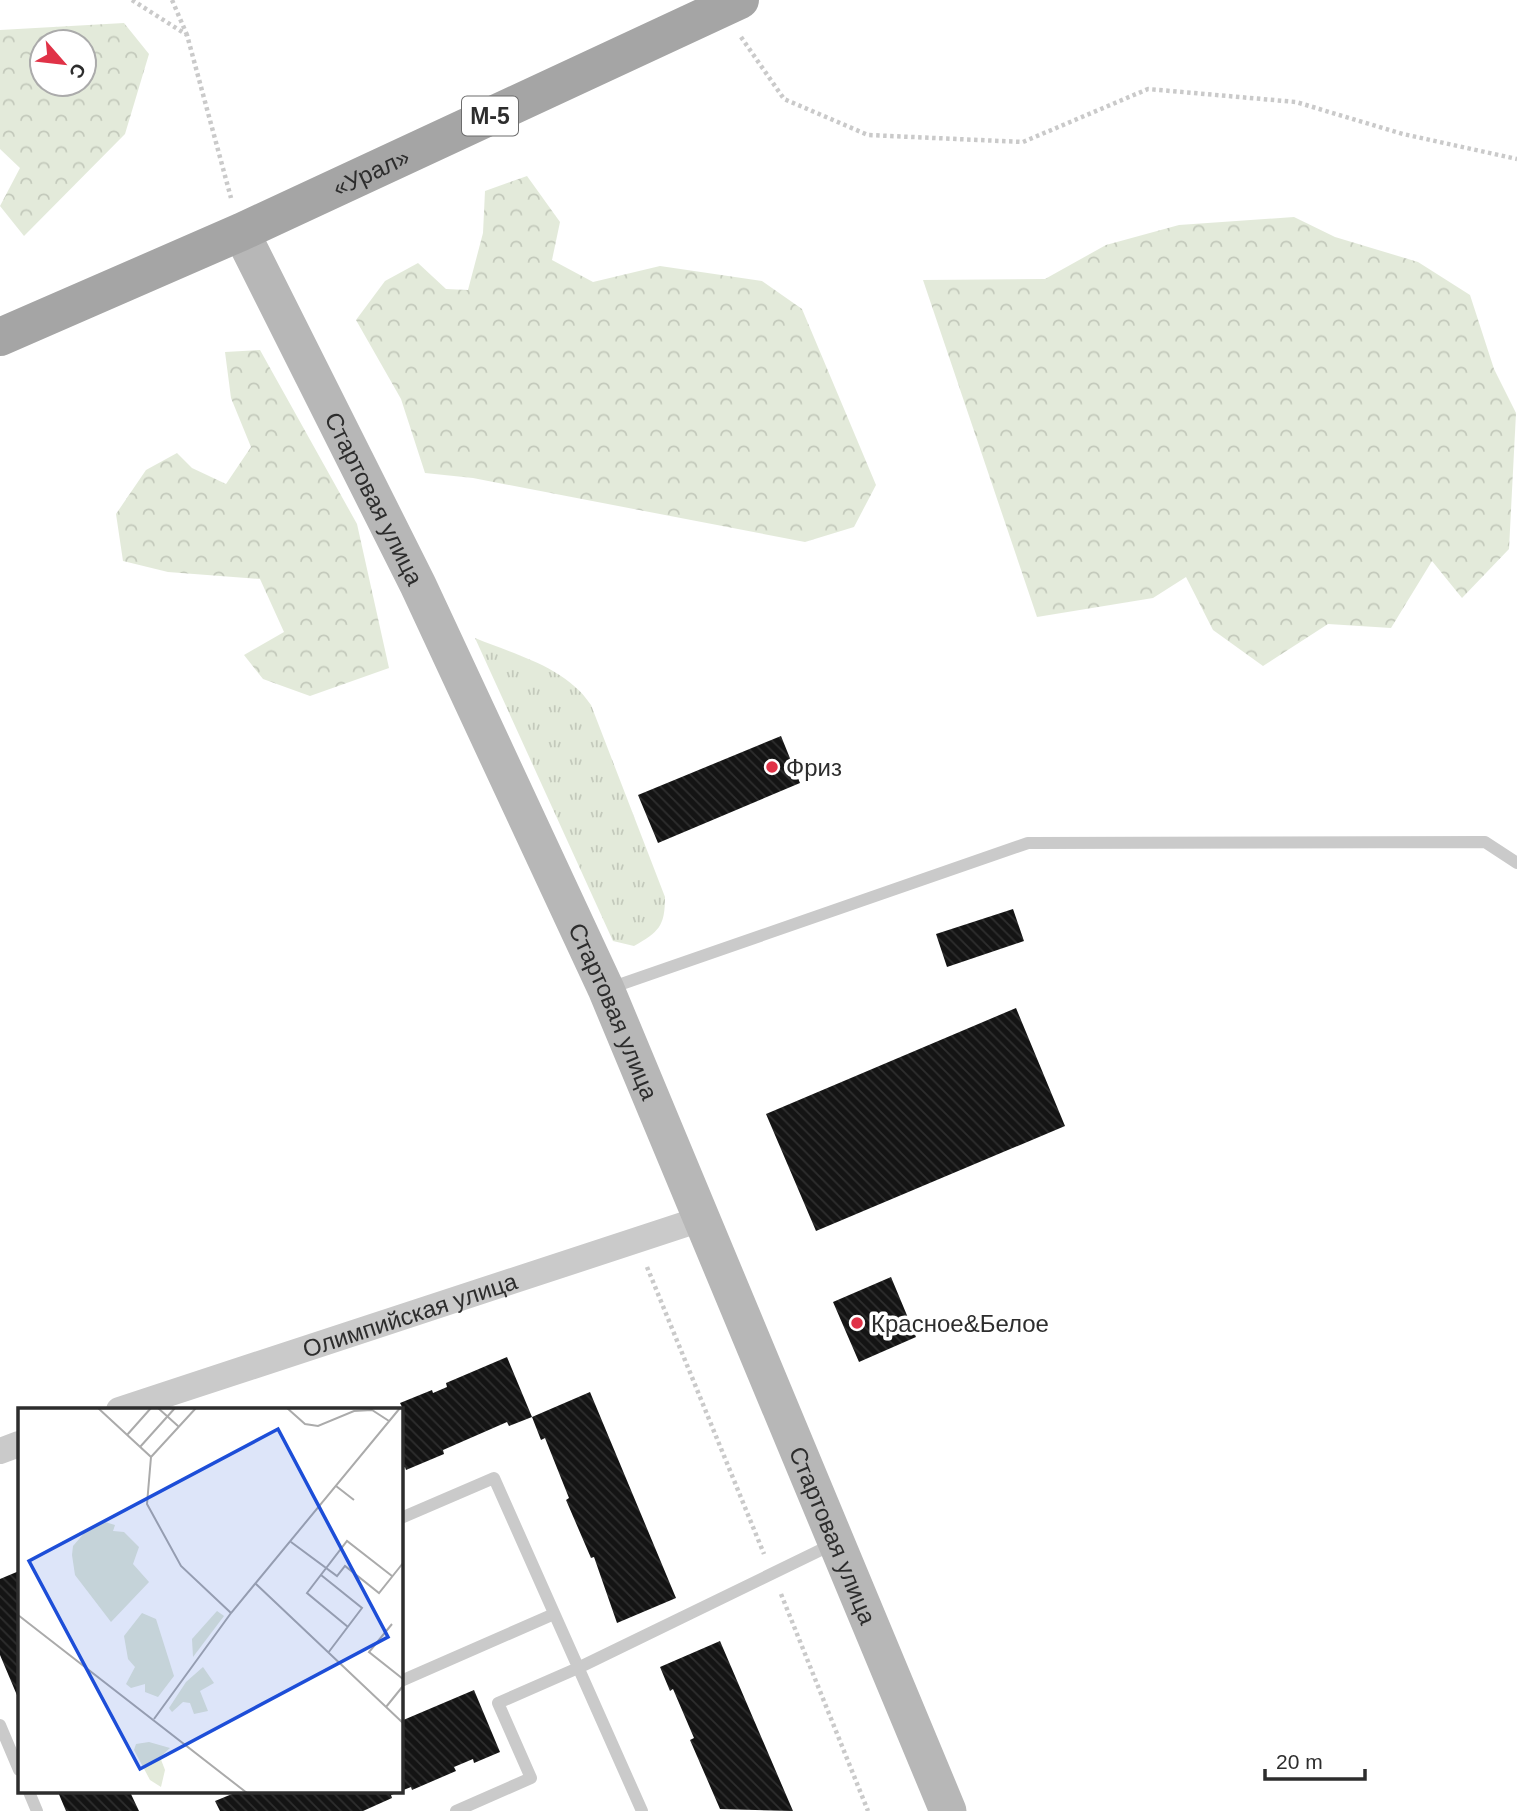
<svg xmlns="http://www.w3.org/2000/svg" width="1517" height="1811" font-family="Arial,sans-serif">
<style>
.grass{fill:url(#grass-tufts)}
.forest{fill:url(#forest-crowns);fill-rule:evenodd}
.building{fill:url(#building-back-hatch)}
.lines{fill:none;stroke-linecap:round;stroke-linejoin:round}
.path{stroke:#cacaca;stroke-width:4.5;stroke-dasharray:3.5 3.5;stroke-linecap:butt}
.service{stroke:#cacaca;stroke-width:12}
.minor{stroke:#cacaca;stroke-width:26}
.secondary{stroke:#b7b7b7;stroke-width:37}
.primary{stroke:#a5a5a5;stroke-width:38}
.poi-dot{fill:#e03247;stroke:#fff;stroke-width:2.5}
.labels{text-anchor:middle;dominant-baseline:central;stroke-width:7;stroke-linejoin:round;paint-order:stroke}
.shield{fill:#fff;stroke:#6c6c6c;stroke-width:2}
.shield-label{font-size:23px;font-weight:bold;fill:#2d2d2d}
.street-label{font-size:24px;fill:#2d2d2d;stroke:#fff}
.poi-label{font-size:24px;fill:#2d2d2d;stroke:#fff;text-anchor:start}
.inset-road{fill:none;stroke:#ababab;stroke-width:2}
.view{fill:#1d4ed8;fill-opacity:0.15;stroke:#1d4ed8;stroke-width:3.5}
.inset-edge{fill:none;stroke:#2d2d2d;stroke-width:3.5}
</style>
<defs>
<pattern id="grass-tufts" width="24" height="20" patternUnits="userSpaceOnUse" patternTransform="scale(1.75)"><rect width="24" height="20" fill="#e3eada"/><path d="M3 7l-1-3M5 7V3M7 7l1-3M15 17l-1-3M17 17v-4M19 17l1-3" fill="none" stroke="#c3c9bb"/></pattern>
<pattern id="forest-crowns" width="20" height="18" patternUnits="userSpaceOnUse" patternTransform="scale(1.75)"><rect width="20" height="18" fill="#e3eada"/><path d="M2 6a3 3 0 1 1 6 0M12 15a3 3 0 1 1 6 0" fill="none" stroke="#c3c9bb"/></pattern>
<pattern id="building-back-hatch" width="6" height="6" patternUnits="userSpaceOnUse" patternTransform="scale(1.75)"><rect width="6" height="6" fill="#141414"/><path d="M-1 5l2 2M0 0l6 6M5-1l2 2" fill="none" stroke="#2e2e2e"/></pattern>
</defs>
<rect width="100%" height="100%" fill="#fff"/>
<!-- grass -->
<path class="grass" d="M475,638C516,655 566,667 591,705L665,897C665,926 659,932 634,946L613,941Z"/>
<!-- forest -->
<path class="forest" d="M124,23L149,54L125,134L24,236L0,206L20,168L0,149V30ZM84,42V84H42V42Z
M527,176L560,222L552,260L593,282L660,266L762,281L802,309L876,485L854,527L805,542L473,478L425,473L401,399L356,320L385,281L418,263L446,289L468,290L483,233L485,191Z
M1294,217L1335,237L1418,262L1470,295L1494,369L1516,413L1509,549L1462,598L1432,561L1391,628L1328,624L1263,666L1213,630L1186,577L1153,598L1037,617L923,280L1045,279L1106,245L1179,225Z
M260,350L357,524L389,668L310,696L263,679L244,655L284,632L260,579L168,572L123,561L116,514L146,470L177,453L192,468L226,484L251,447L231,398L225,352Z"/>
<!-- building -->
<path class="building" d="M781,736L800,783L658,843L638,795Z
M1013,909L1024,941L947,967L936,934Z
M1016,1008L1065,1126L816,1231L766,1114Z
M891,1277L916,1337L859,1362L833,1302Z
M507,1357L532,1417L509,1426L507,1422L443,1450L444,1454L406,1470L405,1467L401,1469V1410H394L402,1407L400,1403L432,1390L433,1393L447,1387L446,1383Z
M590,1392L676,1598L617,1623L594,1557L591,1558L566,1500L569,1498L545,1438L541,1440L532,1417Z
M19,1571V1700L0,1655V1579Z
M720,1641L793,1811L720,1809L690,1740L694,1738L673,1689L670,1691L660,1667Z
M474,1690L500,1752L474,1763L473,1759L454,1767L456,1771L412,1790L411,1787L401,1791V1721Z
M58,1792H130L139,1811H66Z
M237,1792H399L391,1795L392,1798L363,1811H220L215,1801Z"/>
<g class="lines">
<!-- path -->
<path class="path" d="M132,0L187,35L231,198
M172,0L187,35
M741,37L784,99L868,135L1023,142L1148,89L1296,102L1403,134L1517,159
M647,1267L764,1554
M781,1594L868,1811"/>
<!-- service -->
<path class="service" d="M610,988L1028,843L1485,842L1517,863
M401,1518L494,1478L642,1811
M401,1681L554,1614
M0,1725L19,1770
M29,1792L37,1811
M456,1811L531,1778L498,1703L578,1668L833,1544"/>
<!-- minor -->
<g class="minor">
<path id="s1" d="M119,1410L701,1219"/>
<path d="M0,1451L19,1444"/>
</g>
<!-- secondary -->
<path class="secondary" id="s2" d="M241,232L418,585L606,989L948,1811"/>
<!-- primary -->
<path class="primary" id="s3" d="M0,337L241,232L740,0"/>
</g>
<!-- markers -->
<g class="poi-dot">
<circle cx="772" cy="767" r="7"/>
<circle cx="857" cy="1323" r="7"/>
</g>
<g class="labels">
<!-- shield labels -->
<rect class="shield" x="462" y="96.5" width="56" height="39" rx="5"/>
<g class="shield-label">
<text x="490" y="116">М-5</text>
</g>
<!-- street labels -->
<g class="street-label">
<text stroke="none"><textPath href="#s3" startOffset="406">«Урал»</textPath></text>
<text stroke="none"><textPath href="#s2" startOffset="298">Стартовая улица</textPath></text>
<text stroke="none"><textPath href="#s2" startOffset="864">Стартовая улица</textPath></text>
<text stroke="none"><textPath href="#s1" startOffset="306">Олимпийская улица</textPath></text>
<text stroke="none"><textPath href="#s2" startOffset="1432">Стартовая улица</textPath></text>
</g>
<!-- poi labels -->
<g class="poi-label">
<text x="786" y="767">Фриз</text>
<text x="871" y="1323">Красное&amp;Белое</text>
</g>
</g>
<!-- overview -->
<g transform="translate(18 1408)">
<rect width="385" height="385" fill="#fff"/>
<path d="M199,203L206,208L175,249L174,231Z" fill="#e3eada"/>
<path d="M87,114L97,117L95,123L106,124L121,139L115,156L131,174L93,214L57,167L54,147L55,138L68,123ZM124,205L138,211L156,268L140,289L127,284V276L113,280L108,276L117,259L110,251L106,228ZM185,259L196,275L182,283L190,303L176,306L172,295L165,294L154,304L151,300L168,274ZM131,334L152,340L142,349L147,362L143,379L132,372L116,342L118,336Z" fill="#e3eada"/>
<path class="inset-road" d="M80,0L133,49L129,96L163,158L213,205M140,0L160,18M269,0L287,16L300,18L336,3L354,2L371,13M109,27L133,0M122,39L157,0M133,49L178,0M318,78L336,92M273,134L319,168L327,158L361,185L385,155M303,167L344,200L310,245M238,176L385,315M0,207L229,385M374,216L351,244L385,271M330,219L289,185L329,133L374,168M368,299L385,278M136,311L213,205L382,0"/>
<path class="view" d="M260,21L370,229L122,361L11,153Z"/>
<rect width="385" height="385" class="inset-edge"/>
</g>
<!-- north arrow -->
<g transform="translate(63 63) rotate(118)"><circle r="33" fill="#ffffff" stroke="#ababab" stroke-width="2"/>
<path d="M0-5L12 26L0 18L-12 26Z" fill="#e03247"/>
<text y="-10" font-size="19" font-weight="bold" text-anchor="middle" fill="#2d2d2d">С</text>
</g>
<!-- scale -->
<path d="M1265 1769v10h100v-10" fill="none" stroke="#2d2d2d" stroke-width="3.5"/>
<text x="1276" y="1769" font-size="21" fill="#2d2d2d" stroke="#ffffff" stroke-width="5" paint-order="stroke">20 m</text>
</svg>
